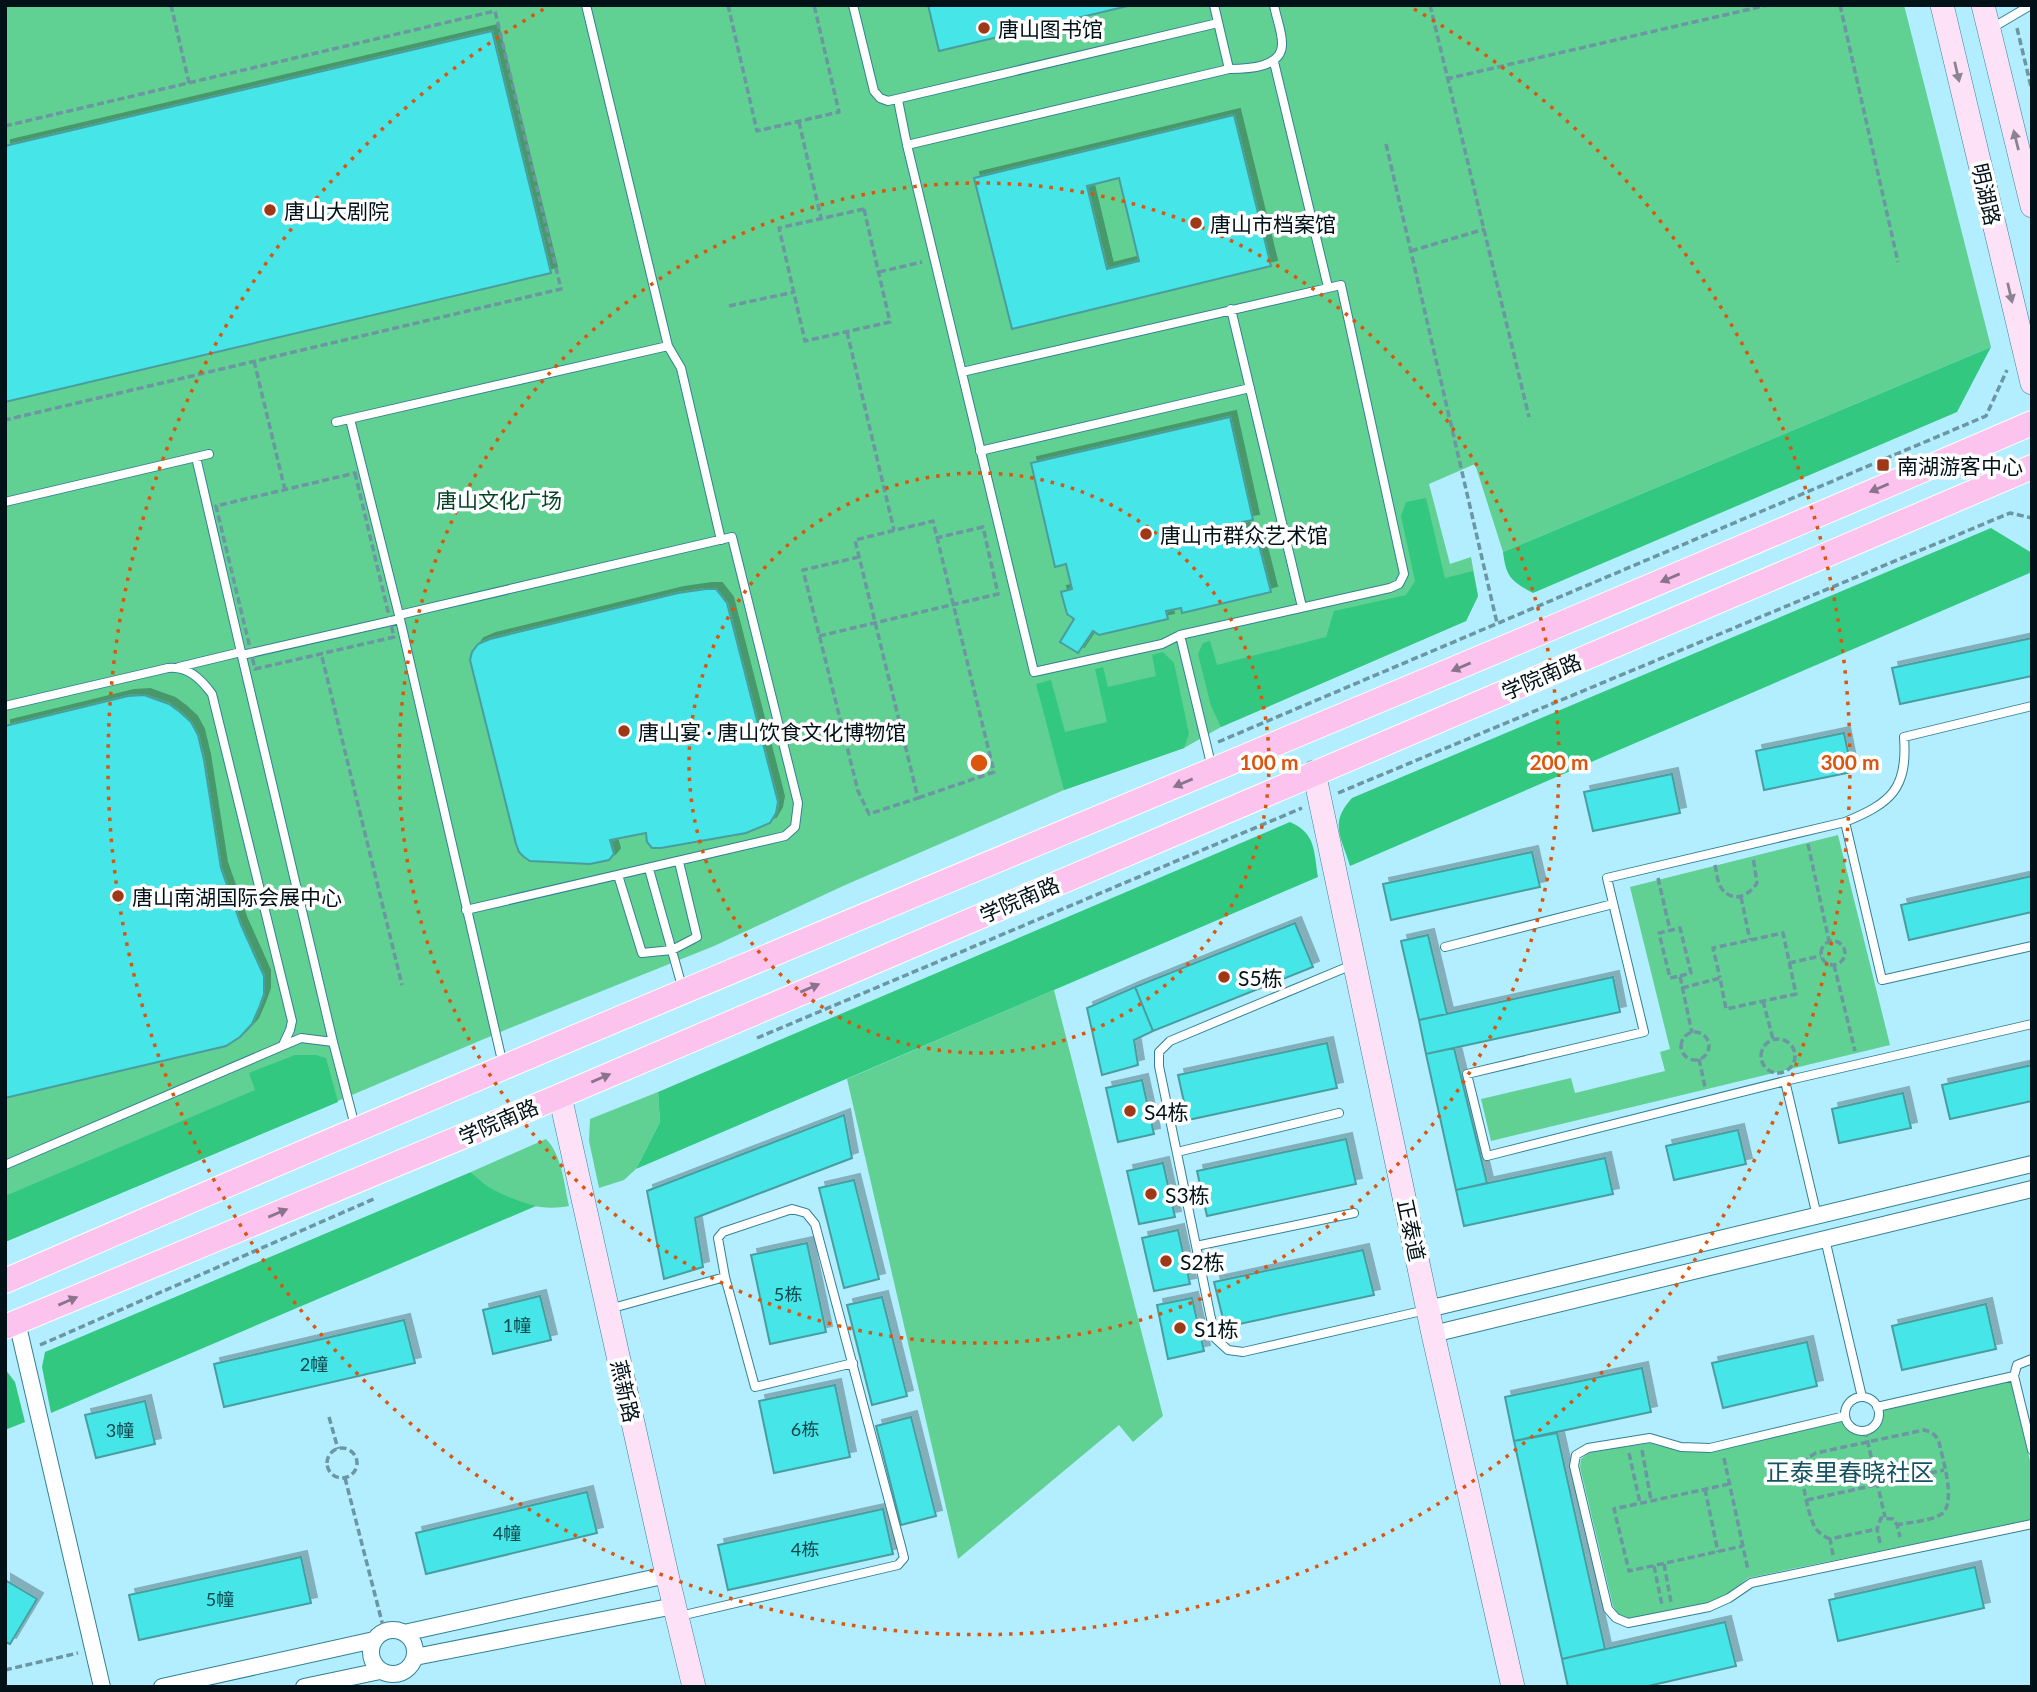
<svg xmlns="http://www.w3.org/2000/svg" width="2037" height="1692" font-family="Lato,'Noto Sans SC',sans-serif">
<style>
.green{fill:#61d093}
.forest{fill:#33c880}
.building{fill:#44e5e8;stroke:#4a9d9f;stroke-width:2;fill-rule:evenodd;filter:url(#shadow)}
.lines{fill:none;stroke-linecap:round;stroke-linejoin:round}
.lane-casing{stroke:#328093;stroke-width:10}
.street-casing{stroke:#328093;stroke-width:18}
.secondary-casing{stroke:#328093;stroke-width:24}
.primary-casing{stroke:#fff;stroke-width:26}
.path{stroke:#6b96a2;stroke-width:3.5;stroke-dasharray:7 3.5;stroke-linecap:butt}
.lane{stroke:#fff;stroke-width:8}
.street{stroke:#fff;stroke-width:16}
.secondary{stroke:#fde1f6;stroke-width:23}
.primary{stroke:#fbc3ed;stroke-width:24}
.oneway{fill:#8b8392}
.oneway2{fill:#8a738d}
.ring{fill:none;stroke:#dc550d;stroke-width:3.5;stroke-dasharray:3.5 7}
.poi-dot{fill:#9f3817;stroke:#fff;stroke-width:2.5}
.labels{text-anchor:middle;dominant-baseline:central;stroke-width:7;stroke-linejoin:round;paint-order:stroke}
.number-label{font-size:18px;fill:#11464b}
.poi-label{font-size:21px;fill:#001117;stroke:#fff;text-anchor:start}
.street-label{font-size:21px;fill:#001117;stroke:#fff}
.park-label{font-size:21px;fill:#054226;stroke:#fff}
.quarter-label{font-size:24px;fill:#145261;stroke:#fff}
.centre{fill:#dc550d;stroke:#fff;stroke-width:3.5}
.ring-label{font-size:21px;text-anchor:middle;font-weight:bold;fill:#dc550d;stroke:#fff;stroke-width:7;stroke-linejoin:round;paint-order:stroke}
</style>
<defs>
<filter id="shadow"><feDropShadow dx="6" dy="-6" stdDeviation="0" flood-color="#0004"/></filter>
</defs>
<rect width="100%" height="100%" fill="#b2eeff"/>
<!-- green -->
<path class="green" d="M5,5H1904L1991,347L1503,552L1475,464L1429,484L1450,564L1471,557L1478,596L1466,621L1221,727L1184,748L1064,790L843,886L714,946L510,1028L5,1242Z
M1838,835L1890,1045L1491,1141L1481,1099L1571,1078L1575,1093L1665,1071L1660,1052L1670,1049L1630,887Z
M1054,990L1163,1416L1133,1442L1119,1425L958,1559L847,1079Z
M658,1092L660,1122L636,1169L624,1180L599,1188L589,1141L590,1119Z
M546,1139C562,1155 564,1184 569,1206C533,1213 496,1197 471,1172Z
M2011,1381L2032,1469V1520L1748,1578L1727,1595L1705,1605L1628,1619L1618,1614L1613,1606L1580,1467L1581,1459L1590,1452L1650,1443L1679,1451L1710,1452L1842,1421L1853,1434L1868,1435L1880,1425L1882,1410Z"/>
<!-- forest -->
<path class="forest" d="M1991,347L1957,412L1533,593C1511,581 1506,577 1503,552Z
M1426,498L1445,578L1473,571L1478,596L1466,621L1221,727L1211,706L1198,654L1203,643L1210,641L1217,665L1326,637L1334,611L1406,595L1415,581L1401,516L1406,502Z
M1991,528L2032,553V572L1350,866C1341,836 1329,823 1352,798Z
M1163,652L1174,663L1189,734L1184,748L1064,790L1036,684L1051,680L1065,732L1107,722L1095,669L1103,667L1108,687L1156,676L1152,655Z
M1290,822C1316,833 1314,852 1318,877L636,1169L660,1122L658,1092Z
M295,1055H316L326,1058L338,1102L5,1242V1196L255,1090L249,1073Z
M471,1172C490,1191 510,1199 536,1206L51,1413L42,1367L45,1352Z
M5,1369L15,1382L25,1422L5,1430Z"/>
<!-- building -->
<path class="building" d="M928,5H1132L939,51Z
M492,31L551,273L5,402V146Z
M1234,115L1271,266L1012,329L974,178ZM1119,178L1139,261L1107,269L1087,186Z
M1230,417L1253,520L1242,522L1248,547L1259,545L1271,592L1182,613L1181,608L1166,611L1168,619L1099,635L1093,631L1078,653L1060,642L1074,619L1067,614L1061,592L1072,589L1066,564L1055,567L1031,463Z
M706,589H716L727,603L778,802L776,813L770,823L746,833L661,848H652L647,842L646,833L610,840L614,854L609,860L590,864L530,861L524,857L519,852L516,844L470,660L472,652L478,644L490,639L678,593Z
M2032,638V676L1900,704L1892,668Z
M144,695L169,704L180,712L191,722L198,735L204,760L221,868L241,925L264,976V994L259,1008L252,1024L240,1037L226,1046L5,1098V726L128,696Z
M1844,733L1852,772L1764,790L1756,751Z
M1672,774L1680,813L1593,831L1584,792Z
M1532,852L1540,887L1391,920L1383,884Z
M2032,876V912L1909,940L1901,905Z
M1295,923L1313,967L1153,1031L1135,987Z
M1428,935L1447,1014L1419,1020L1401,941Z
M1613,977L1620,1012L1426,1054L1419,1020Z
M1135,987L1153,1031L1134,1040L1138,1065L1102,1075L1087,1008Z
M1327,1043L1337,1088L1188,1120L1178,1075Z
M1454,1048L1487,1183L1456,1190L1426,1054Z
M2032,1065V1101L1950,1119L1942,1085Z
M1142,1080L1154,1134L1118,1142L1106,1088Z
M1903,1093L1911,1128L1839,1143L1832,1109Z
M844,1115L852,1158L695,1218L703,1267L664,1279L647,1191Z
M1738,1130L1746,1164L1674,1180L1666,1146Z
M1346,1139L1356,1184L1207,1216L1197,1171Z
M1605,1158L1613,1194L1464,1226L1456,1190Z
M1163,1163L1175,1217L1139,1224L1127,1171Z
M854,1180L879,1279L844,1288L819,1188Z
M1178,1230L1190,1284L1154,1291L1142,1238Z
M807,1243L826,1332L770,1344L751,1255Z
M1363,1250L1374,1295L1225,1327L1214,1282Z
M540,1296L551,1340L493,1354L483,1310Z
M882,1297L907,1396L872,1405L847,1305Z
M1192,1298L1204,1351L1168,1359L1157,1305Z
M1986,1304L1996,1349L1902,1370L1892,1326Z
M404,1320L415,1363L224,1407L214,1364Z
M1807,1342L1817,1386L1723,1408L1712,1363Z
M1642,1368L1651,1412L1514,1441L1505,1397Z
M835,1385L850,1457L774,1473L759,1401Z
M145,1401L155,1444L96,1458L85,1415Z
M911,1417L936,1516L901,1525L876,1426Z
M1557,1433L1605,1649L1562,1659L1514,1441Z
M587,1492L597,1533L426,1574L416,1533Z
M883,1509L893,1554L728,1590L718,1545Z
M301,1557L311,1603L139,1640L129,1595Z
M1975,1567L1984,1608L1838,1641L1829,1600Z
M5,1580L37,1599L10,1644L5,1642Z
M1725,1622L1736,1666L1644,1687H1568L1562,1659Z"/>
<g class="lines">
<!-- lane casing -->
<g class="lane-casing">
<path id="lane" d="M853,5L874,91L880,98L888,101L1218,23
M1214,5L1229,69
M1992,28L2031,5
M1274,62L1328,287
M898,100L907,145L1229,69C1247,69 1283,68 1282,43C1282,31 1276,17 1274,5
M907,145L1034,672L1162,644L1180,635
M1231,309L1302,607
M668,346L681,368L721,540
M962,372L1341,285L1404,574L1399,584L1390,588L1180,635L1212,768
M350,419L399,615
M336,422L668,346L586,5
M980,451L1250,388
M196,457L241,652
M5,502L209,454
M242,655L400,619
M179,667L241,652L333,1042L355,1126
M5,706L168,668C188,666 201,679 212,694L292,1021L290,1030L283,1045
M1845,822L1882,980L2032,946
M649,869L683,990
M618,875L642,953L672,950L697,937L679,862
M466,910L785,836L795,827L798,803L732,537L399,615L503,1065
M1445,947L1613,904
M1352,965L1170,1041L1159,1052V1066L1215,1338L1228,1350L1243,1352L1426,1310
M1785,1081L2032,1024
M1177,1152L1339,1113
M5,1165L301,1038L333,1042
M1817,1216L1785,1081L1487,1156L1467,1074L1644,1032L1607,878L1845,822C1891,803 1908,789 1904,737L2032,706
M1825,1239L1862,1397
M1196,1246L1354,1213
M725,1277L755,1387L853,1363
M609,1309L725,1277L718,1238L723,1232L792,1209L806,1213L815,1224L901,1546L904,1558L898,1565L680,1616
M2014,1376L2017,1365L2032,1359
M1845 1414a17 17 0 1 1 34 0a17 17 0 1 1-34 0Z
M1877,1407L2014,1376L2032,1450
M1845,1416L1710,1448L1681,1447L1650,1438L1588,1448L1576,1455L1574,1466L1608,1609L1616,1618L1628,1623L1709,1607L1729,1598L1751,1583L2032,1524"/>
</g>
<!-- street casing -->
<g class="street-casing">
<path id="street" d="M1428,1309L2032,1164
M17,1322L102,1687
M1433,1334L2032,1189
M371 1652a22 22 0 1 1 44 0a22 22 0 1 1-44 0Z
M404,1633L667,1575
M415,1657L674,1606
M162,1687L374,1640
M304,1687L380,1671"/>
</g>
<!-- secondary casing -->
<g class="secondary-casing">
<path id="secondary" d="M1942,5L2032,383
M1983,5L2032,206
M1314,772L1433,1334L1513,1687
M560,1096L667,1575L694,1687"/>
</g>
<!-- primary casing -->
<g class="primary-casing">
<path id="primary" d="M5,1281C678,988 1359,714 2032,423
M5,1327L560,1096L2032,467"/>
</g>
<!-- path -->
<path class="path" d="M171,5L189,83
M728,5L757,131L839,112L814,5
M1430,5L1529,417
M1840,5L1898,262
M2017,28L2032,91
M1446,79L1768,5
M799,122L821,218
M5,126L495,11L561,289L5,420
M1386,144L1497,623
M864,209L890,322L805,341L779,228Z
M1411,251L1485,229
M879,272L922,262
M729,306L794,292
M847,332L894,530
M254,361L285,490
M355,473L394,637L255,669L216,506Z
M859,557L803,570L858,791L869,814L918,798L855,540L933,521L994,772L918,798
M819,636L998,594L983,527L936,538
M322,657L402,985
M1218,742L1986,416L2007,370
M1338,793L2010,513L2032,518
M1808,844L1829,941
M1715,865C1717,873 1717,883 1722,889C1733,903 1749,896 1757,883L1753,857
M1658,878L1670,930
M1741,897L1750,940
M1821 953a12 12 0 1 1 24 0a12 12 0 1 1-24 0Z
M1789,963L1821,956
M1834,965L1855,1051
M1680,976L1691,973L1680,928L1659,933L1670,978L1680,976L1692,1033
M1682,988L1720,978L1726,1009L1796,994L1783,933L1713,948L1720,978
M1763,1001L1773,1039
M1681 1046a14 14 0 1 1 28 0a14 14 0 1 1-28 0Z
M757,1038L1302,808
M1761 1056a17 17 0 1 1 34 0a17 17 0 1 1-34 0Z
M1699,1059L1705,1087
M40,1345L376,1198
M329,1417L338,1449
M1865,1430L1885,1517
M327 1463a15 15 0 1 1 30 0a15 15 0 1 1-30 0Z
M1642,1450L1651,1500
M1629,1453L1640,1503
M1724,1458L1748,1570
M345,1478L383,1626
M1729,1484L1614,1509L1629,1571L1743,1546
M1705,1489L1718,1552
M1807,1500L1944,1470
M1830,1539C1825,1537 1820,1534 1816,1529C1809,1519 1799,1475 1804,1464C1806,1458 1811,1456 1816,1453L1924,1430C1932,1432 1936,1435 1939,1442C1942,1457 1958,1506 1940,1515C1929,1521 1910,1522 1897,1525
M1880,1543L1877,1529L1881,1518L1893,1519L1897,1525L1900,1537
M1833,1555L1830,1539L1877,1529
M1664,1564L1671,1602
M1654,1566L1662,1605
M5,1670L78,1653"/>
<!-- lane -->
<use href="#lane" class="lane"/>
<!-- street -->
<use href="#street" class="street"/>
<!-- secondary -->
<use href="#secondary" class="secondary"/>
<!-- primary -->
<use href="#primary" class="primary"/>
</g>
<!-- one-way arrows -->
<defs><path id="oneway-solid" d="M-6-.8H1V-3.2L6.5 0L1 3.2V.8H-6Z" transform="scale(1.75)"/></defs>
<g class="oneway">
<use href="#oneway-solid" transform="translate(1957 72) rotate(77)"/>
<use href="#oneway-solid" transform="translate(2016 140) rotate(-104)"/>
<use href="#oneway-solid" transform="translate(2010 293) rotate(77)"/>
</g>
<g class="oneway2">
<use href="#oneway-solid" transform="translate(1879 488) rotate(157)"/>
<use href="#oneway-solid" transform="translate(1670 578) rotate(157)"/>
<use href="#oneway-solid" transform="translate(1461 667) rotate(157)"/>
<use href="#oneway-solid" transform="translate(1183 783) rotate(157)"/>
<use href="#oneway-solid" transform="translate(810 988) rotate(-23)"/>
<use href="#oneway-solid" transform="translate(601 1078) rotate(-23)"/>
<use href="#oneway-solid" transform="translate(278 1213) rotate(-23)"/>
<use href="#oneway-solid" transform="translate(68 1301) rotate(-23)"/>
</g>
<!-- distance rings -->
<g class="ring">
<circle cx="979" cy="763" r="290"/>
<circle cx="979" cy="763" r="580"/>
<path d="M1414 9A871 871 0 1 1 544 9"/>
</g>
<!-- markers -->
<g class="poi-dot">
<circle cx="984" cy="28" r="7"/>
<circle cx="270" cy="210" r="7"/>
<circle cx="1196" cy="223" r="7"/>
<rect x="1876" y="458" width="14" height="14" rx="3.5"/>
<circle cx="1146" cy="534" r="7"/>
<circle cx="624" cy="731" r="7"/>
<circle cx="118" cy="896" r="7"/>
<circle cx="1224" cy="977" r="7"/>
<circle cx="1130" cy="1111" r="7"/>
<circle cx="1151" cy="1194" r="7"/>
<circle cx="1166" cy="1261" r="7"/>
<circle cx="1180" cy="1328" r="7"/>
</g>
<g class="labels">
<!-- number labels -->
<g class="number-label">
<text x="788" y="1294">5栋</text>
<text x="517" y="1325">1幢</text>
<text x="314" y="1364">2幢</text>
<text x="805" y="1429">6栋</text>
<text x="120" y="1430">3幢</text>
<text x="507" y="1533">4幢</text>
<text x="805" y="1549">4栋</text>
<text x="220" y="1599">5幢</text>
</g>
<!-- poi labels -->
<g class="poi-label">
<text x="998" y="28">唐山图书馆</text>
<text x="284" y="210">唐山大剧院</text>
<text x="1210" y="223">唐山市档案馆</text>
<text x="1897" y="465">南湖游客中心</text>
<text x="1160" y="534">唐山市群众艺术馆</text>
<text x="638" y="731">唐山宴 · 唐山饮食文化博物馆</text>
<text x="132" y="896">唐山南湖国际会展中心</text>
<text x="1238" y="977">S5栋</text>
<text x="1144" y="1111">S4栋</text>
<text x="1165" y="1194">S3栋</text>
<text x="1180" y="1261">S2栋</text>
<text x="1194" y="1328">S1栋</text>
</g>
<!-- street labels -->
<g class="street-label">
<text transform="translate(1987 194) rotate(77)">明湖路</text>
<text transform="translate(1541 676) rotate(-23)">学院南路</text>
<text transform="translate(1019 899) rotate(-23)">学院南路</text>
<text transform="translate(498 1121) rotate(-23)">学院南路</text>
<text transform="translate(1412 1230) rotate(78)">正泰道</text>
<text transform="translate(626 1391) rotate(77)">燕新路</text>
</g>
<!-- park labels -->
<g class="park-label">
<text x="499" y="499">唐山文化广场</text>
</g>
<!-- quarter labels -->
<g class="quarter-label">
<text x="1850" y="1471">正泰里春晓社区</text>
</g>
</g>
<circle cx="979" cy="763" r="10" class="centre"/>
<g class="ring-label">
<text x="1269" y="770">100 m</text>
<text x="1559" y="770">200 m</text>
<text x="1850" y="770">300 m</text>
</g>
<!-- border -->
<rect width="2037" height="1692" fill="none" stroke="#001117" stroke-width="14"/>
</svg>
